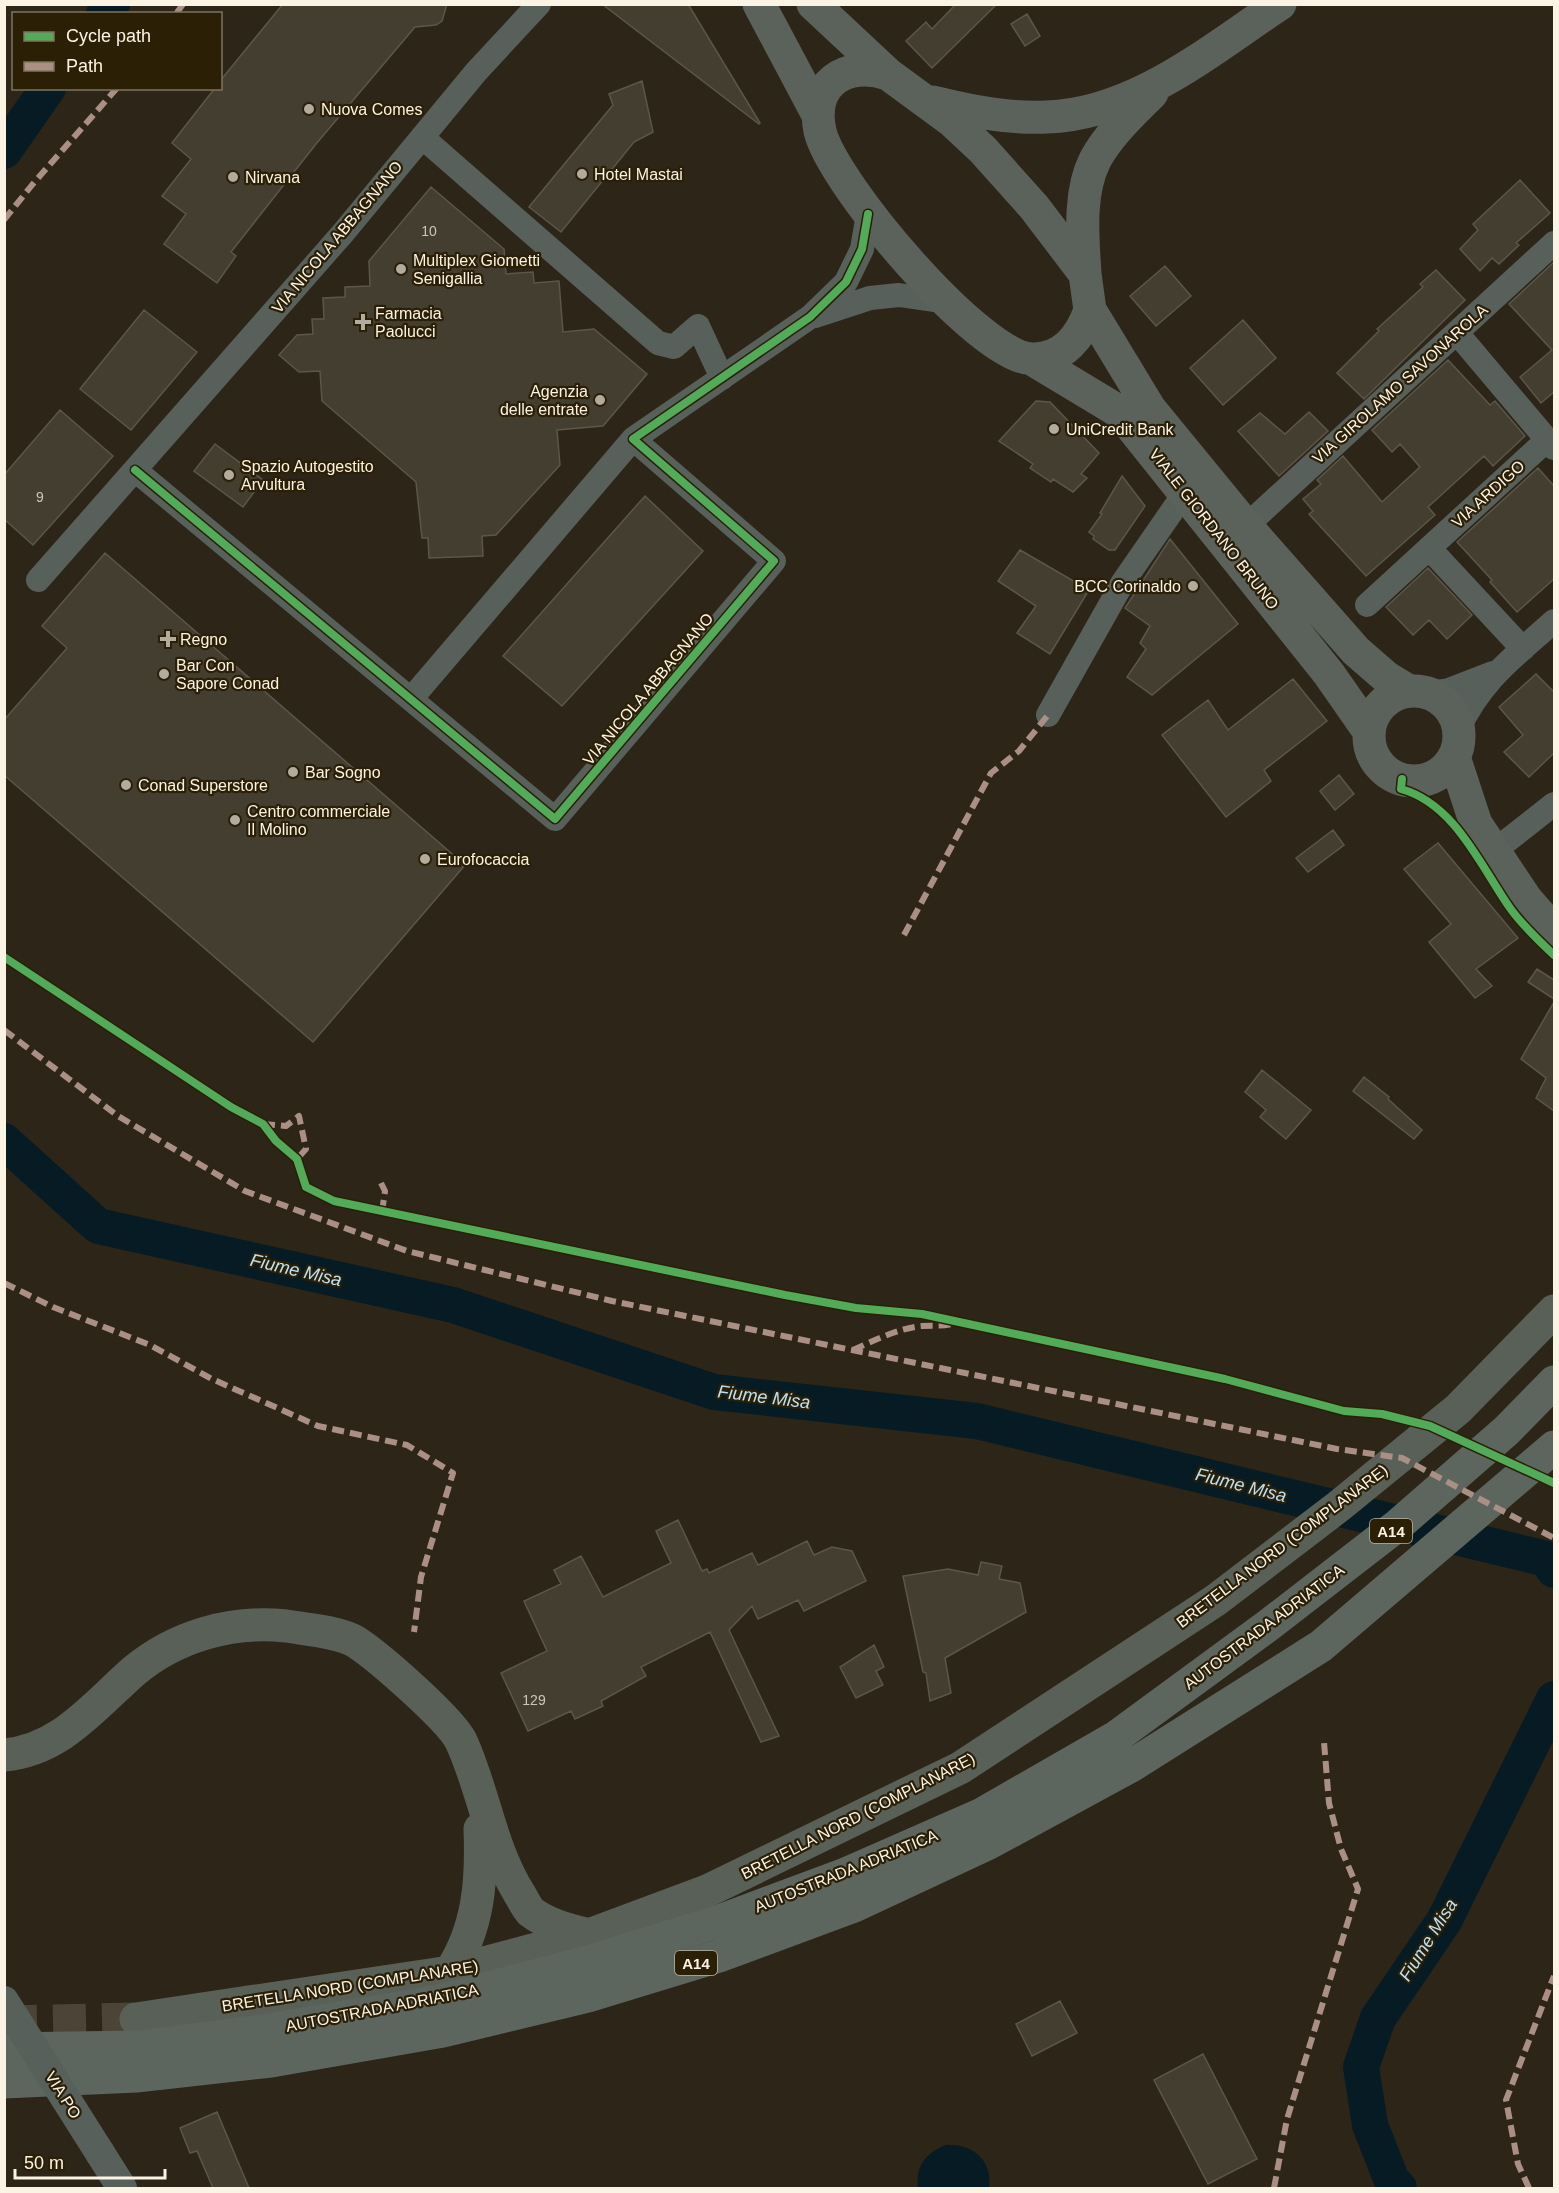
<svg xmlns="http://www.w3.org/2000/svg" width="1559" height="2193" font-family="Arial,sans-serif">
<style>
.water{fill:#071b25}
.lines{fill:none;stroke-linecap:round;stroke-linejoin:round}
.river{stroke:#071b25;stroke-width:36}
.building{fill:#443e31;stroke:#5c564a;stroke-width:1.5}
.primary-tunnel{stroke:#4c4537;stroke-width:33;stroke-dasharray:33 16;stroke-linecap:butt}
.minor{stroke:#58605b;stroke-width:24}
.tertiary{stroke:#58605b;stroke-width:30}
.secondary{stroke:#5a625b;stroke-width:33}
.primary{stroke:#586058;stroke-width:33}
.motorway{stroke:#5d665e;stroke-width:33}
.tertiary-bridge{stroke:#58605b;stroke-width:30}
.quiet{stroke:#ac8f84;stroke-width:6;stroke-dasharray:12 6;stroke-linecap:butt}
.cycleway-casing{stroke:#2b1f06;stroke-width:11}
.cycleway{stroke:#51ab58;stroke-width:8}
.poi-dot{fill:#b3ab9d;stroke:#2b1f06;stroke-width:2}
.labels{text-anchor:middle;dominant-baseline:central;stroke-width:4.5;stroke-linejoin:round;paint-order:stroke}
.number-label{font-size:14px;fill:#cdc6b7}
.shield{fill:#2b1f06;stroke:#bdb3a1;stroke-width:1.5}
.shield-label{font-size:15px;font-weight:bold;fill:#fbf3e4}
.poi-label{font-size:16px;fill:#fbf3e4;stroke:#2b1f06;text-anchor:start}
.street-label{font-size:16px;fill:#fbf3e4;stroke:#2b1f06}
.water-label{font-size:18px;font-style:italic;fill:#bbe1f7;stroke:#2b1f06}
</style>
<rect width="100%" height="100%" fill="#2d2618"/>
<!-- water -->
<path class="water" d="M945,2145C972,2143 993,2160 989,2188H918C915,2167 925,2154 945,2145Z"/>
<g class="lines">
<!-- river -->
<path class="river" d="M104,14L112,4
M4,151L48,88
M4,1141L98,1226L453,1305L714,1392L977,1421L1547,1559L1554,1570
M1399,2188L1392,2181L1370,2125L1361,2067L1378,2018L1444,1921L1554,1699"/>
</g>
<!-- building -->
<path class="building" d="M283,4H447L442,21L436,25L415,27L316,144L231,252L236,256L217,283L164,244L186,214L162,196L191,159L172,143L215,88H220V81Z
M602,4H688L760,123L759,124Z
M956,4H997L932,68L906,41L926,22L932,29Z
M1027,14L1040,36L1025,46L1011,24Z
M642,81L653,132L634,142L561,232L529,207L613,105L609,94Z
M1520,180L1550,213L1516,243L1519,245L1499,264L1492,258L1480,271L1460,249L1478,230L1473,224Z
M431,187L504,249L506,274L533,272L534,283L559,281L563,332L594,329L647,374L603,426L557,430L560,465L496,535L482,536L483,556L429,558L428,538H422L416,482L322,401L320,371L299,372L279,355L297,335L313,334L312,319H324L323,298L345,297V287L370,286L369,261Z
M1554,262V392L1541,403L1520,377L1552,350L1509,304Z
M1165,266L1191,296L1156,326L1130,296Z
M1436,270L1465,300L1364,399L1337,373L1379,331L1377,329L1423,287L1420,284Z
M144,310L197,352L131,430L80,389Z
M1243,320L1276,358L1223,405L1190,368Z
M1448,360L1490,405L1495,401L1525,436L1493,466L1484,456L1428,507L1435,515L1366,576L1309,514L1313,511L1303,499L1321,484L1317,480L1343,456L1382,502L1420,467L1400,444L1392,452L1372,430Z
M1036,401L1050,402L1099,453L1081,474L1087,478L1073,492L1053,479L1051,482L1030,468L1033,464L999,441Z
M60,410L113,456L33,545L4,519V475Z
M1309,412L1328,431L1279,476L1238,431L1260,413L1285,434Z
M215,444L263,480L243,507L194,471Z
M1538,468L1554,486V579L1517,612L1490,582L1492,580L1457,542Z
M1122,476L1145,506L1115,550H1109L1093,539L1094,536L1089,532L1102,514L1100,513Z
M645,496L703,551L562,706L503,656Z
M1170,539L1238,624L1152,695L1127,677L1146,649L1140,643L1150,626L1125,608Z
M1020,550L1089,590L1050,654L1017,633L1036,606L998,581Z
M105,553L465,865L313,1042L4,775V720L67,648L42,626Z
M1428,568L1472,615L1447,639L1429,620L1413,635L1386,607Z
M1536,674L1554,692V753L1529,777L1504,752L1523,735L1499,707Z
M1293,679L1327,721L1264,770L1271,781L1226,817L1162,735L1208,700L1228,730Z
M1339,775L1354,794L1335,810L1320,791Z
M1333,830L1344,845L1308,872L1296,858Z
M1438,843L1518,938L1476,969L1492,986L1475,998L1429,942L1451,924L1404,869Z
M1537,969L1554,980V999L1528,982Z
M1554,1002V1111L1536,1098L1546,1078L1521,1059Z
M1262,1070L1311,1110L1286,1139L1260,1117L1266,1110L1245,1092Z
M1364,1077L1389,1097L1388,1099L1422,1130L1414,1139L1353,1091Z
M678,1520L702,1571L707,1569L709,1573L752,1553L758,1565L807,1541L814,1555L832,1547L852,1551L866,1581L804,1611L798,1600L758,1619L752,1606L729,1630L779,1736L761,1742L710,1632L641,1667L646,1676L601,1701L603,1706L575,1719L571,1711L528,1731L501,1673L547,1651L524,1601L561,1584L554,1570L581,1556L603,1597L671,1563L656,1531Z
M981,1562L1002,1566L999,1579L1020,1583L1026,1612L945,1658L951,1693L930,1701L926,1673L923,1672L903,1576L948,1569L978,1575Z
M874,1645L884,1667L876,1671L883,1685L856,1698L840,1667Z
M1060,2001L1077,2033L1032,2056L1016,2024Z
M1203,2054L1257,2159L1208,2184L1154,2080Z
M217,2112L249,2188H213L197,2151L190,2153L180,2128Z"/>
<g class="lines">
<!-- primary-tunnel -->
<path class="primary-tunnel" d="M4,2022L136,2019"/>
<!-- minor -->
<path class="minor" d="M422,137L658,343L674,347L698,326L722,378
M815,316L870,298L899,295L947,302
M1457,333L1554,448
M135,470L555,819L774,561L633,439L810,317L846,282L862,249L868,214
M1246,526L1554,243
M1429,548L1523,649
M38,580L343,233L476,72L539,4
M1367,605L1547,440
M1429,693L1449,690L1493,673
M411,699L633,439
M1048,715L1123,582L1186,491
M1458,730C1482,679 1514,657 1554,621
M1494,851L1554,804"/>
<!-- tertiary -->
<path class="tertiary" d="M100,2153L122,2188"/>
<!-- secondary -->
<path class="secondary" d="M759,4L818,115
M813,4L888,74
M933,102C970,111 1008,119 1047,117C1135,114 1209,51 1280,4
M1085,274C1083,238 1078,194 1095,160C1109,134 1132,113 1152,93
M1090,310C1081,336 1063,360 1032,359C979,357 832,183 820,131C810,84 845,60 888,74L952,121L983,150L1034,207L1085,274L1090,310L1150,409L1246,526L1356,651L1386,677L1409,691
M1032,359L1115,409L1130,425L1329,674L1368,730
M1369 736a45 45 0 1 1 90 0a45 45 0 1 1-90 0Z
M1454,757L1476,824L1526,899L1554,931"/>
<!-- primary -->
<path class="primary" d="M4,1755C61,1750 94,1706 134,1671C176,1636 232,1620 286,1626C304,1629 340,1632 356,1642C379,1657 450,1719 461,1741C484,1791 490,1846 519,1893C523,1899 526,1907 531,1912C548,1925 570,1930 589,1935
M450,1972C479,1928 482,1880 480,1829
M136,2019L450,1972L589,1935L707,1891L960,1768L1216,1600L1339,1506L1458,1409L1554,1311"/>
<!-- motorway -->
<path class="motorway" d="M4,2049L138,2047L261,2031L439,2001L584,1963L717,1922L843,1875L982,1814L1116,1737L1270,1624L1398,1525L1506,1431L1554,1382
M4,2082L136,2076L271,2061L443,2031L588,1996L719,1956L854,1906L989,1843L1131,1766L1321,1646L1554,1447"/>
<!-- tertiary-bridge -->
<path class="tertiary-bridge" d="M4,2001L100,2153"/>
<!-- quiet -->
<path class="quiet" d="M176,14L183,4
M4,220L32,185L117,88
M904,935L991,773L1019,751L1048,715
M4,1030L118,1116L245,1191L407,1251L612,1301L1337,1449L1402,1458L1554,1538
M263,1124L286,1126L299,1116L306,1149L297,1159
M381,1183L385,1191L382,1212
M4,1283L53,1307L150,1345L212,1379L318,1426L407,1445L453,1473L421,1577L414,1632
M853,1350C873,1341 899,1328 922,1326C934,1325 942,1327 955,1323
M1274,2188L1287,2119L1358,1889L1341,1849L1329,1803L1324,1742
M1529,2188L1518,2164L1506,2100L1554,1976"/>
<!-- cycleway casing -->
<g class="cycleway-casing">
<path id="cycleway" d="M135,470L555,819L774,561L633,439L810,317L846,282L862,249L868,214
M1402,779L1401,789C1455,804 1480,865 1510,908C1522,925 1539,941 1554,955
M4,957L231,1107L263,1124L276,1141L297,1159L306,1187L334,1201L785,1295L856,1308L922,1314L1225,1379L1344,1411L1382,1414L1430,1426L1554,1483"/>
</g>
<!-- cycleway -->
<use href="#cycleway" class="cycleway"/>
</g>
<!-- markers -->
<g class="poi-dot">
<circle cx="309" cy="109" r="6"/>
<circle cx="582" cy="174" r="6"/>
<circle cx="233" cy="177" r="6"/>
<circle cx="401" cy="269" r="6"/>
<path d="M360 313h6v6h6v6h-6v6h-6v-6h-6v-6h6z"/>
<circle cx="600" cy="400" r="6"/>
<circle cx="1054" cy="429" r="6"/>
<circle cx="229" cy="475" r="6"/>
<circle cx="1193" cy="586" r="6"/>
<path d="M165 630h6v6h6v6h-6v6h-6v-6h-6v-6h6z"/>
<circle cx="164" cy="674" r="6"/>
<circle cx="293" cy="772" r="6"/>
<circle cx="126" cy="785" r="6"/>
<circle cx="235" cy="820" r="6"/>
<circle cx="425" cy="859" r="6"/>
</g>
<g class="labels">
<!-- number labels -->
<g class="number-label">
<text x="429" y="231">10</text>
<text x="40" y="497">9</text>
<text x="534" y="1700">129</text>
</g>
<!-- shield labels -->
<g class="shield">
<rect x="1370" y="1519" width="42" height="24" rx="4.5"/>
<rect x="675" y="1951" width="42" height="24" rx="4.5"/>
</g>
<g class="shield-label">
<text x="1391" y="1531">A14</text>
<text x="696" y="1963">A14</text>
</g>
<!-- poi labels -->
<g class="poi-label">
<text x="321" y="109">Nuova Comes</text>
<text x="594" y="174">Hotel Mastai</text>
<text x="245" y="177">Nirvana</text>
<text x="413" y="260">Multiplex Giometti<tspan x="413" dy="18">Senigallia</tspan></text>
<text x="375" y="313">Farmacia<tspan x="375" dy="18">Paolucci</tspan></text>
<text x="588" y="391" text-anchor="end">Agenzia<tspan x="588" dy="18">delle entrate</tspan></text>
<text x="1066" y="429">UniCredit Bank</text>
<text x="241" y="466">Spazio Autogestito<tspan x="241" dy="18">Arvultura</tspan></text>
<text x="1181" y="586" text-anchor="end">BCC Corinaldo</text>
<text x="180" y="639">Regno</text>
<text x="176" y="665">Bar Con<tspan x="176" dy="18">Sapore Conad</tspan></text>
<text x="305" y="772">Bar Sogno</text>
<text x="138" y="785">Conad Superstore</text>
<text x="247" y="811">Centro commerciale<tspan x="247" dy="18">Il Molino</tspan></text>
<text x="437" y="859">Eurofocaccia</text>
</g>
<!-- street labels -->
<g class="street-label">
<text transform="translate(337 237) rotate(-50)">VIA NICOLA ABBAGNANO</text>
<text transform="translate(1400 384) rotate(-42)">VIA GIROLAMO SAVONAROLA</text>
<text transform="translate(1488 494) rotate(-42)">VIA ARDIGO</text>
<text transform="translate(1214 529) rotate(52)">VIALE GIORDANO BRUNO</text>
<text transform="translate(648 689) rotate(-50)">VIA NICOLA ABBAGNANO</text>
<text transform="translate(1282 1546) rotate(-37)">BRETELLA NORD (COMPLANARE)</text>
<text transform="translate(1264 1627) rotate(-37)">AUTOSTRADA ADRIATICA</text>
<text transform="translate(858 1816) rotate(-27)">BRETELLA NORD (COMPLANARE)</text>
<text transform="translate(846 1871) rotate(-22)">AUTOSTRADA ADRIATICA</text>
<text transform="translate(350 1986) rotate(-9)">BRETELLA NORD (COMPLANARE)</text>
<text transform="translate(382 2008) rotate(-11)">AUTOSTRADA ADRIATICA</text>
<text transform="translate(63 2095) rotate(58)">VIA PO</text>
</g>
<!-- water labels -->
<g class="water-label">
<text transform="translate(296 1270) rotate(13)">Fiume Misa</text>
<text transform="translate(764 1397) rotate(7)">Fiume Misa</text>
<text transform="translate(1241 1485) rotate(14)">Fiume Misa</text>
<text transform="translate(1428 1940) rotate(-58)">Fiume Misa</text>
</g>
</g>
<!-- border -->
<rect width="1559" height="2193" fill="none" stroke="#fbf3e4" stroke-width="12"/>
<!-- legend -->
<rect x="12" y="12" width="210" height="78" fill="#2b1f06" stroke="#7e745f" stroke-width="1.5"/>
<rect x="24" y="32" width="30" height="9" fill="#51ab58" stroke="#7e745f" stroke-width="1.5"/>
<text x="66" y="42" font-size="18" fill="#fbf3e4">Cycle path</text>
<rect x="24" y="62" width="30" height="9" fill="#ac8f84" stroke="#7e745f" stroke-width="1.5"/>
<text x="66" y="72" font-size="18" fill="#fbf3e4">Path</text>
<!-- scale -->
<path d="M15 2169v9h150v-9" fill="none" stroke="#fbf3e4" stroke-width="3"/>
<text x="24" y="2169" font-size="18" fill="#fbf3e4" stroke="#2b1f06" stroke-width="4.5" paint-order="stroke">50 m</text>
</svg>
